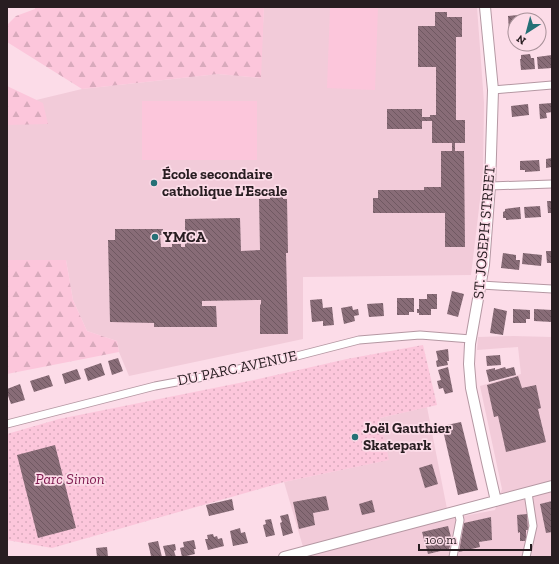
<svg xmlns="http://www.w3.org/2000/svg" width="559" height="564" font-family="'Zilla Slab',serif">
<style>
.built{fill:#f2cbd9}
.grass{fill:#fcc6db}
.forest{fill:url(#forest-firs)}
.park{fill:url(#park-dots)}
.building{fill:url(#building-back-hatch)}
.lines{fill:none;stroke-linecap:round;stroke-linejoin:round}
.street-casing{stroke:#b598a3;stroke-width:9}
.secondary-casing{stroke:#b598a3;stroke-width:12}
.street{stroke:#fff;stroke-width:7}
.secondary{stroke:#fff;stroke-width:10}
.poi-dot{fill:#257076;stroke:#fcdce8;stroke-width:1.5}
.labels{text-anchor:middle;dominant-baseline:central;stroke-width:3.5;stroke-linejoin:round;paint-order:stroke}
.poi-label{font-size:15px;font-weight:bold;fill:#281d21;stroke:#fcdce8;text-anchor:start}
.street-label{font-size:15px;fill:#281d21;stroke:#fcdce8}
.park-label{font-size:15px;font-style:italic;fill:#7c184d;stroke:#fcdce8}
</style>
<defs>
<pattern id="forest-firs" width="22" height="20" patternUnits="userSpaceOnUse"><rect width="22" height="20" fill="#fcc6db"/><path d="M5 1l3.5 6h-7zM16 11l3.5 6h-7z" fill="#d8aabc"/></pattern>
<pattern id="park-dots" width="8" height="8" patternUnits="userSpaceOnUse"><rect width="8" height="8" fill="#fcc6db"/><path d="M2 2h.1M6 6h.1" fill="none" stroke="#d8aabc" stroke-width="1.8" stroke-linecap="round"/></pattern>
<pattern id="building-back-hatch" width="6" height="6" patternUnits="userSpaceOnUse"><rect width="6" height="6" fill="#886c77"/><path d="M-1 5l2 2M0 0l6 6M5-1l2 2" fill="none" stroke="#6f5861"/></pattern>
</defs>
<rect width="100%" height="100%" fill="#fcdce8"/>
<!-- built -->
<path class="built" d="M264,7H477L484,103L483,175L471,275L303,277V339L129,376L119,352L117,341L87,331L73,300L66,260H7V107L82,89L218,74L260,78Z
M513,336L552,337V557H306L284,482L388,460L380,418L427,407L449,519L495,510L502,489L480,386L521,374L518,347L477,350L478,337Z"/>
<!-- grass -->
<path class="grass" d="M330,7H378L375,90L327,88Z
M142,101H257V160H142Z"/>
<!-- forest -->
<path class="forest" d="M35,7H264L261,78L218,74L82,89L7,42V25L16,16L35,9Z
M7,86L43,103L48,124L7,125Z
M7,260H66L73,300L87,331L117,341L119,352L7,374Z"/>
<!-- park -->
<path class="park" d="M423,345L437,405L380,418L389,460L284,482L52,548L7,540V434L59,419L254,380L347,359Z"/>
<!-- building -->
<path class="building" d="M435,12H447V17H462V37H456V120H465V143H455V151H464L465,247H445V213H373V198H378V190H424V187H441V151H452V143H432V121H422V129H387V109H422V117H430V115H436V67H418V26H435Z
M529,14V20H520L519,15Z
M518,15V20H515V31H509L508,16Z
M530,54L531,58H534L535,69L521,70L520,59H521V55Z
M552,55V68L538,69L537,57Z
M552,103V112L546,113L547,118L540,119L539,104Z
M528,104L529,115L512,117L511,106Z
M552,158V167L546,168V159Z
M539,160L540,171L525,172V170H520V161Z
M270,195H283V199H287L288,253H286L288,334H260V304L261,305V300L202,301V306H216L217,327H154V323L110,322L108,240H115V229H163V235H160L161,247H172V244H181V247H185V219L240,218L241,251L260,250L259,199H270Z
M547,201H552V213H548Z
M540,206L541,217L525,218L524,207Z
M520,207L521,219L506,220V218H503V212L505,211V209Z
M546,251H552V263H547Z
M503,253L516,255V260H520L519,270L501,268Z
M523,253L542,255L541,266L522,264Z
M452,291L464,294L458,317L447,314Z
M427,294H437V309H431V315H419V313H417V309H419V299H427Z
M397,298H414V312H409V315H397Z
M322,299L323,308L332,307L334,325L323,326V321L312,322L310,300Z
M383,303L384,316L369,317L367,304Z
M352,306L353,310L358,309L359,315L354,316L355,321L344,324L341,308Z
M494,308L507,311L503,335L490,333Z
M513,309L530,310V319H526V323H513Z
M534,309L552,310V322L534,321Z
M448,349L449,361H447L448,365L437,367L436,361L438,360L436,351Z
M500,355L501,365L487,366L486,356Z
M118,358L123,371L112,375L108,361Z
M101,363L105,375L88,381L84,369Z
M448,367L453,392L445,394L443,388L439,389L437,381L441,380L438,370Z
M505,367L506,369L514,367L516,375L489,382L486,370L495,368V370Z
M77,369L81,379L65,384L62,374Z
M49,375L53,386L34,392L30,381Z
M518,376L522,388L536,385L541,408L538,409L546,442L506,452L498,416L494,417L487,385Z
M20,384L25,400L11,404L7,393V389Z
M461,422L478,490L458,495L442,426Z
M55,445L76,528L38,538L17,455Z
M432,464L438,484L425,488L419,468Z
M326,496L329,510L313,513L315,525L299,529L293,502Z
M232,499L234,510L209,516L206,505Z
M372,500L375,512L362,515L359,504Z
M552,501V532L546,533L540,504Z
M288,514L293,533L283,536L280,523L282,522L280,516Z
M527,514L528,530H526V541H520V532L518,533L517,515Z
M491,517L492,540L479,542L480,547L459,552L464,523Z
M271,519L275,535L266,537L263,525L266,524L265,520Z
M448,526L452,541L449,549L428,554L422,532Z
M240,528L241,533L245,532L248,543L233,546L230,531Z
M213,534L214,537L217,536L218,539L222,538L224,546L208,550L205,539H208L207,535Z
M194,540L196,549H194L195,554L182,557L180,548L184,547L183,542Z
M158,541L162,557H149L151,556L148,543Z
M175,544L176,550L174,551L176,557H166L163,546Z
M107,547L108,557H97L96,548Z"/>
<g class="lines">
<!-- street casing -->
<g class="street-casing">
<path id="street" d="M493,90L552,85
M490,186L552,184
M481,285L552,289
M7,424L155,386L198,378L293,357L359,340L420,335L471,339
M453,557L460,520L458,511
M526,557L533,526L528,493"/>
</g>
<!-- secondary casing -->
<g class="secondary-casing">
<path id="secondary" d="M485,7L493,90L490,186L484,265L470,344L469,364L471,388L487,462L496,501
M284,557L552,486"/>
</g>
<!-- street -->
<use href="#street" class="street"/>
<!-- secondary -->
<use href="#secondary" class="secondary"/>
</g>
<!-- markers -->
<g class="poi-dot">
<circle cx="154" cy="183" r="4"/>
<circle cx="155" cy="237" r="4"/>
<circle cx="355" cy="437" r="4"/>
</g>
<g class="labels">
<!-- poi labels -->
<g class="poi-label">
<text x="162" y="174">École secondaire<tspan x="162" dy="17">catholique L'Escale</tspan></text>
<text x="163" y="237">YMCA</text>
<text x="363" y="428">Joël Gauthier<tspan x="363" dy="17">Skatepark</tspan></text>
</g>
<!-- street labels -->
<g class="street-label">
<text transform="translate(484 232) rotate(-85)">ST. JOSEPH STREET</text>
<text transform="translate(237 368) rotate(-12)">DU PARC AVENUE</text>
</g>
<!-- park labels -->
<g class="park-label">
<text x="70" y="479">Parc Simon</text>
</g>
</g>
<!-- border -->
<rect width="559" height="564" fill="none" stroke="#281d21" stroke-width="16"/>
<!-- north arrow -->
<g transform="translate(527 32) rotate(216)"><circle r="19" fill="#fcdce8" stroke="#a79098"/>
<path d="M0-3L7 15L0 10L-7 15Z" fill="#257076"/>
<text y="-6" font-size="11" font-weight="bold" text-anchor="middle" fill="#281d21">N</text>
</g>
<!-- scale -->
<path d="M419 544v6h112v-6" fill="none" stroke="#281d21" stroke-width="2"/>
<text x="425" y="544" font-size="12" fill="#281d21" stroke="#fcdce8" stroke-width="3" paint-order="stroke">100 m</text>
</svg>
